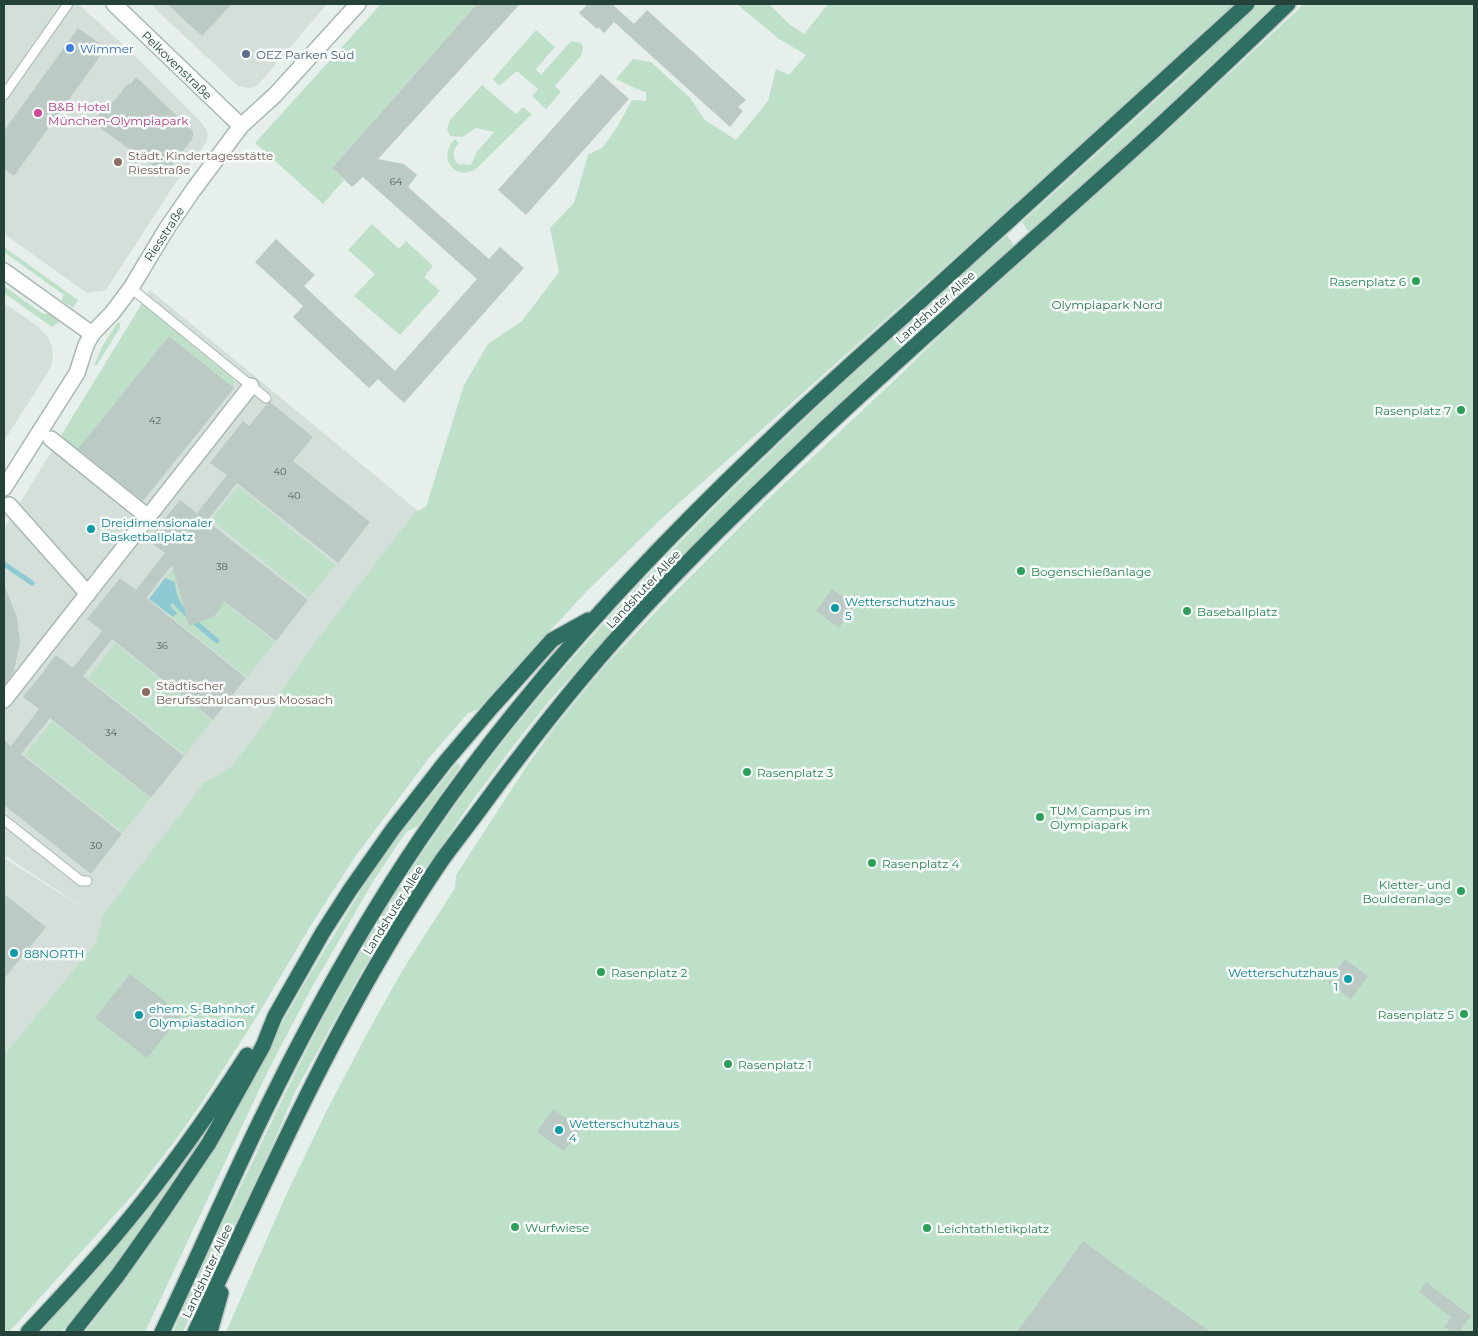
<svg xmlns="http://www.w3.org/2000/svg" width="1478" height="1336" font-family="Montserrat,sans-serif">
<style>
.built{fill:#d4dfda}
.green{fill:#bfe0c8}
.water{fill:#8ec9d4}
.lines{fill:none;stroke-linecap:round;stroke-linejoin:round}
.stream{stroke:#8ec9d4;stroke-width:5}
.building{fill:#bbcac4}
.lane-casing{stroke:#a8b8b2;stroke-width:11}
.street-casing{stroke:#a8b8b2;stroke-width:18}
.highway-casing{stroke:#c2cac8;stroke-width:18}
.lane{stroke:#fff;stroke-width:9}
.street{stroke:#fff;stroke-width:15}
.highway{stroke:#2f6f62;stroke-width:15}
.shop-dot{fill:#3f7fe0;stroke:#f7fbf9;stroke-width:2}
.service-dot{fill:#5c6f8a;stroke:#f7fbf9;stroke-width:2}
.hotel-dot{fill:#d1479c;stroke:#f7fbf9;stroke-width:2}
.education-dot{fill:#8d6e63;stroke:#f7fbf9;stroke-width:2}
.leisure-dot{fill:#2e9e5b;stroke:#f7fbf9;stroke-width:2}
.culture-dot{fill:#0f9aa8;stroke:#f7fbf9;stroke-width:2}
.labels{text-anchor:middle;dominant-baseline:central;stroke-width:5;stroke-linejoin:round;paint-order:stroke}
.number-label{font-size:10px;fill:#4a645c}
.shop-label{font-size:12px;fill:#366cbe;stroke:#f7fbf9;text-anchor:start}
.service-label{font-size:12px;fill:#4e5e75;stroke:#f7fbf9;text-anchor:start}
.street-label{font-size:12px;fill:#24423a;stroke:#f7fbf9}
.hotel-label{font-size:12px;fill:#b23c85;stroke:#f7fbf9;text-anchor:start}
.education-label{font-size:12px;fill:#785e54;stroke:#f7fbf9;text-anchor:start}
.leisure-label{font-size:12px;fill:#27864d;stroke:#f7fbf9;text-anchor:start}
.park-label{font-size:12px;fill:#2d7a4b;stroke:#f7fbf9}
.culture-label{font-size:12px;fill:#0d838f;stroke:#f7fbf9;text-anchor:start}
</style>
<rect width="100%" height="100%" fill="#e6efeb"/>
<!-- built -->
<path class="built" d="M4,4H78L127,48L202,123L206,129L208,135L206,143L176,182L106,290L87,293L4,234Z
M150,4H327L257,86L249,88L238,86Z
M150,290L423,515L110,926L4,1055V858L96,916L4,855V529Z
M4,303L39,327L48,337L52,347L53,359L50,369L4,441Z"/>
<!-- green -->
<path class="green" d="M381,4H477L332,168L344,180L323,204L255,143Z
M737,4H769L789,24L804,34L828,4H1236L1050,173L660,520L586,592L546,635L478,709L467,714L429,758L355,857L311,925L259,1013L201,1104L177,1138L138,1189L9,1332H4V1055L98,940L97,939L103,915L204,783L231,767L275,709V700L310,649L415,512L426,507L464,385L488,344L522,321L559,272L550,228L574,203L588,155L603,147L617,127L632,100L646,101V92L637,89L616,79L633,59L651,62L690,98L705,120L736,140L768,101L776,69L789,75L806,55L779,39Z
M1261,4H1278L1164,111L1029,232L1022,222L1187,72L1256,6Z
M1304,4H1474V1332H226L287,1193L327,1110L369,1030L402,971L455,888L456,875L526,767L555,727L603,668L668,599L768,499L899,376L947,329L1180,119Z
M536,30L555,47L536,69L541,75L571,41L581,43L583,48L581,56L555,86L561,92L546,109L532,96L538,89L517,71L499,86L493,79Z
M482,85L516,114L523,107L532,114L476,169C456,181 436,159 455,139L459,143C453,150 451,156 458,164L471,165L477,152L494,132L476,128L462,137L450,136L447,129L450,120Z
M372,224L399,249L406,241L433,266L424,277L440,291L400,335L354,296L375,274L348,250Z
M1007,235L1014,245L869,375L683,554L640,600L550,700L514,745L472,801L430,863L362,971L296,1090L270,1150L225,1246L211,1271L183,1332H173C186,1303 199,1272 213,1243C229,1209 246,1176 262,1142C299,1064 337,986 383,913C423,850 466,788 512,730C660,548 833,390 1007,235Z
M4,247L78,300L73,308L61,300L64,295L4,252Z
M4,286L43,314L49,313L59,322L52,327L4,293Z
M142,304L235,381L234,388L169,336L75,453L59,439Z
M118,322L120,324V328L97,365H94L103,345Z
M238,486L336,565L309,598L211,520Z
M177,564L275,642L247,677L149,599Z
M115,643L212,720L185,755L88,678Z
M52,721L150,798L123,833L25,755Z
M459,763L460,767L418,826L406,832L374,880L311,989L269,1069L145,1332H85L126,1279L188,1190L212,1149L304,984L368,879L401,833L456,764Z
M209,1126L210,1127L198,1151L176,1176L122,1256L78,1313L61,1332H38Z"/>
<!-- water -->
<path class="water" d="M165,578L175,582C176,597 181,606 192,617L189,620L172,603L170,606L177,613L173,617L149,599Z"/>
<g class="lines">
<!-- stream -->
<path class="stream" d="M4,564L32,583
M191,619L217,641"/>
</g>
<!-- building -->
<path class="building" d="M167,4H232L202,36Z
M477,4H520L378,159L404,164L417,175L408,187L489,259L500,247L524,268L404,403L378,379L369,388L293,317L303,306L255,262L276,239L315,275L304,286L395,371L477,279L363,177L352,187L332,168Z
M588,4H612L634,24L647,10L746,100L738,107L743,111L730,127L614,22L604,33L598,27L597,29L579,13Z
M78,28L106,48L14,176L4,169V131Z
M601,74L629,99L526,215L498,190Z
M136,77L192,130L193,132V136L192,139L170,168L165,171L159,170L93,123L96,117L117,98L128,83L130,85Z
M169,336L234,388L143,501L78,449Z
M270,402L313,437L293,461L370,522L338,563L237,483L207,521L308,600L276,641L224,601L218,612L213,617L189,626L172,565L146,598L246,678L213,720L112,639L83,676L184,756L151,798L50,718L21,754L122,834L91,874L4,805V740L11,746L39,709L23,697L40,676L56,655L73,668L102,631L87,619L120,578L136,590L165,553L148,540L180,500L197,513L227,475L210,463L243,421L249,426L267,404Z
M4,585L17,617L20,643L13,674L4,685Z
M832,589L855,605L839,628L816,611Z
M4,894L46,927L4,979Z
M1345,959L1368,976L1351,999L1328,982Z
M130,974L182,1014L147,1058L95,1018Z
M553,1109L581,1129L564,1151L537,1132Z
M1083,1241L1118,1267L1211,1332H1017Z
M1426,1282L1471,1316L1459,1332H1452L1444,1327L1451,1317L1419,1292Z"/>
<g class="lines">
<!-- lane casing -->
<g class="lane-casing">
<path id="lane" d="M4,95L68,4
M131,288L266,398
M4,820L81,881H87"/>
</g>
<!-- street casing -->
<g class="street-casing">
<path id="street" d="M114,4L241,126
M4,271L92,334
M51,439L148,517
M4,488L77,373L86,345L92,334L113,312L131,288L167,228L194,189L241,126L275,95L358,4
M9,505L88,594
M4,700L251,386"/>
</g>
<!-- highway casing -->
<g class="highway-casing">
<path id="highway" d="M28,1332C59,1299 90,1266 119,1231C166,1175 208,1116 247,1055
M73,1332L118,1275L157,1220L209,1143L263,1046L275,1016L323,932L350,890L393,829L446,761L492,707L552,640L588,620
M162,1332C197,1259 229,1184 265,1111C311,1017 362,925 421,838C519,694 638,565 764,445C812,398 862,354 912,309C1024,207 1136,106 1247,4
M195,1332C270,1171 342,1007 442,860C456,841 470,823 484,804C534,736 586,670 644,608C701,546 763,487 824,429C926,334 1032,241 1135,148C1187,101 1238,52 1288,4
M210,1332L221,1293"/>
</g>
<!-- lane -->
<use href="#lane" class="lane"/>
<!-- street -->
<use href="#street" class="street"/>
<!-- highway -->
<use href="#highway" class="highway"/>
</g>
<!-- markers -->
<circle class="shop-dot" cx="70" cy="48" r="5"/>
<circle class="service-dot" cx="246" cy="54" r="5"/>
<circle class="hotel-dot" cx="38" cy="113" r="5"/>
<g class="education-dot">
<circle cx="118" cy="162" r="5"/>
<circle cx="146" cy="692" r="5"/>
</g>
<g class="leisure-dot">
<circle cx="1416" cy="281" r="5"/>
<circle cx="1461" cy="410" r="5"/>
<circle cx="1021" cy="571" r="5"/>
<circle cx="1187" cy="611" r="5"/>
<circle cx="747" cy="772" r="5"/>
<circle cx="1040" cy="817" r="5"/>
<circle cx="872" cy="863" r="5"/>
<circle cx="1461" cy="891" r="5"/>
<circle cx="601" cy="972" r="5"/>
<circle cx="1464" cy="1014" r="5"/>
<circle cx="728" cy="1064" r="5"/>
<circle cx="515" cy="1227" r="5"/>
<circle cx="927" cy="1228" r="5"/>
</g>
<g class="culture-dot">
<circle cx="91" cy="529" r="5"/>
<circle cx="835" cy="608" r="5"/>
<circle cx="14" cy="953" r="5"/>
<circle cx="1348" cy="979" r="5"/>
<circle cx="139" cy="1015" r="5"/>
<circle cx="559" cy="1130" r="5"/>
</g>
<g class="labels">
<!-- number labels -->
<g class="number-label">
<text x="396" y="181">64</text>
<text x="155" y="420">42</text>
<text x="280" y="471">40</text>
<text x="294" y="495">40</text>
<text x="222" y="566">38</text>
<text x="162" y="645">36</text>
<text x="111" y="732">34</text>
<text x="96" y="845">30</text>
</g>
<!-- shop labels -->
<g class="shop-label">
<text x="80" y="48">Wimmer</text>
</g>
<!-- service labels -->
<g class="service-label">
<text x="256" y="54">OEZ Parken Süd</text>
</g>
<!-- street labels -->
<g class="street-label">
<text transform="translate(177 65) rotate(44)">Pelkovenstraße</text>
<text transform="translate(164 234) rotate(-57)">Riesstraße</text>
<text transform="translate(935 307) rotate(-42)">Landshuter Allee</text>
<text transform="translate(643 589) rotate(-47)">Landshuter Allee</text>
<text transform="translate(393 910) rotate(-58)">Landshuter Allee</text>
<text transform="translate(207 1271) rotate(-65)">Landshuter Allee</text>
</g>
<!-- hotel labels -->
<g class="hotel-label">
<text x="48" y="106">B&amp;B Hotel<tspan x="48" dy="14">München-Olympiapark</tspan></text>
</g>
<!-- education labels -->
<g class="education-label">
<text x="128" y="155">Städt. Kindertagesstätte<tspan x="128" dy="14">Riesstraße</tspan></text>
<text x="156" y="685">Städtischer<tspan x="156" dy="14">Berufsschulcampus Moosach</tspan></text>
</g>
<!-- leisure labels -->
<g class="leisure-label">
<text x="1406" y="281" text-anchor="end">Rasenplatz 6</text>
<text x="1451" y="410" text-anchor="end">Rasenplatz 7</text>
<text x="1031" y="571">Bogenschießanlage</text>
<text x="1197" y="611">Baseballplatz</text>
<text x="757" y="772">Rasenplatz 3</text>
<text x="1050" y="810">TUM Campus im<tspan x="1050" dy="14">Olympiapark</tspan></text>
<text x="882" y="863">Rasenplatz 4</text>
<text x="1451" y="884" text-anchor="end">Kletter- und<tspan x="1451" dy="14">Boulderanlage</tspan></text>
<text x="611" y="972">Rasenplatz 2</text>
<text x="1454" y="1014" text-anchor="end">Rasenplatz 5</text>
<text x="738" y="1064">Rasenplatz 1</text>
<text x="525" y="1227">Wurfwiese</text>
<text x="937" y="1228">Leichtathletikplatz</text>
</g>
<!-- park labels -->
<g class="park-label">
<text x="1107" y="304">Olympiapark Nord</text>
</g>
<!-- culture labels -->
<g class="culture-label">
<text x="101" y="522">Dreidimensionaler<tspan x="101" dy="14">Basketballplatz</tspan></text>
<text x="845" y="601">Wetterschutzhaus<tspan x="845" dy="14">5</tspan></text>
<text x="24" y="953">88NORTH</text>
<text x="1338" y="972" text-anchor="end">Wetterschutzhaus<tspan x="1338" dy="14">1</tspan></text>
<text x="149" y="1008">ehem. S-Bahnhof<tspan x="149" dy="14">Olympiastadion</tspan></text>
<text x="569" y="1123">Wetterschutzhaus<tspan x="569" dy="14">4</tspan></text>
</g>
</g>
<!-- border -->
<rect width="1478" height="1336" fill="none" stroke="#24423a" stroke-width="10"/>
</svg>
